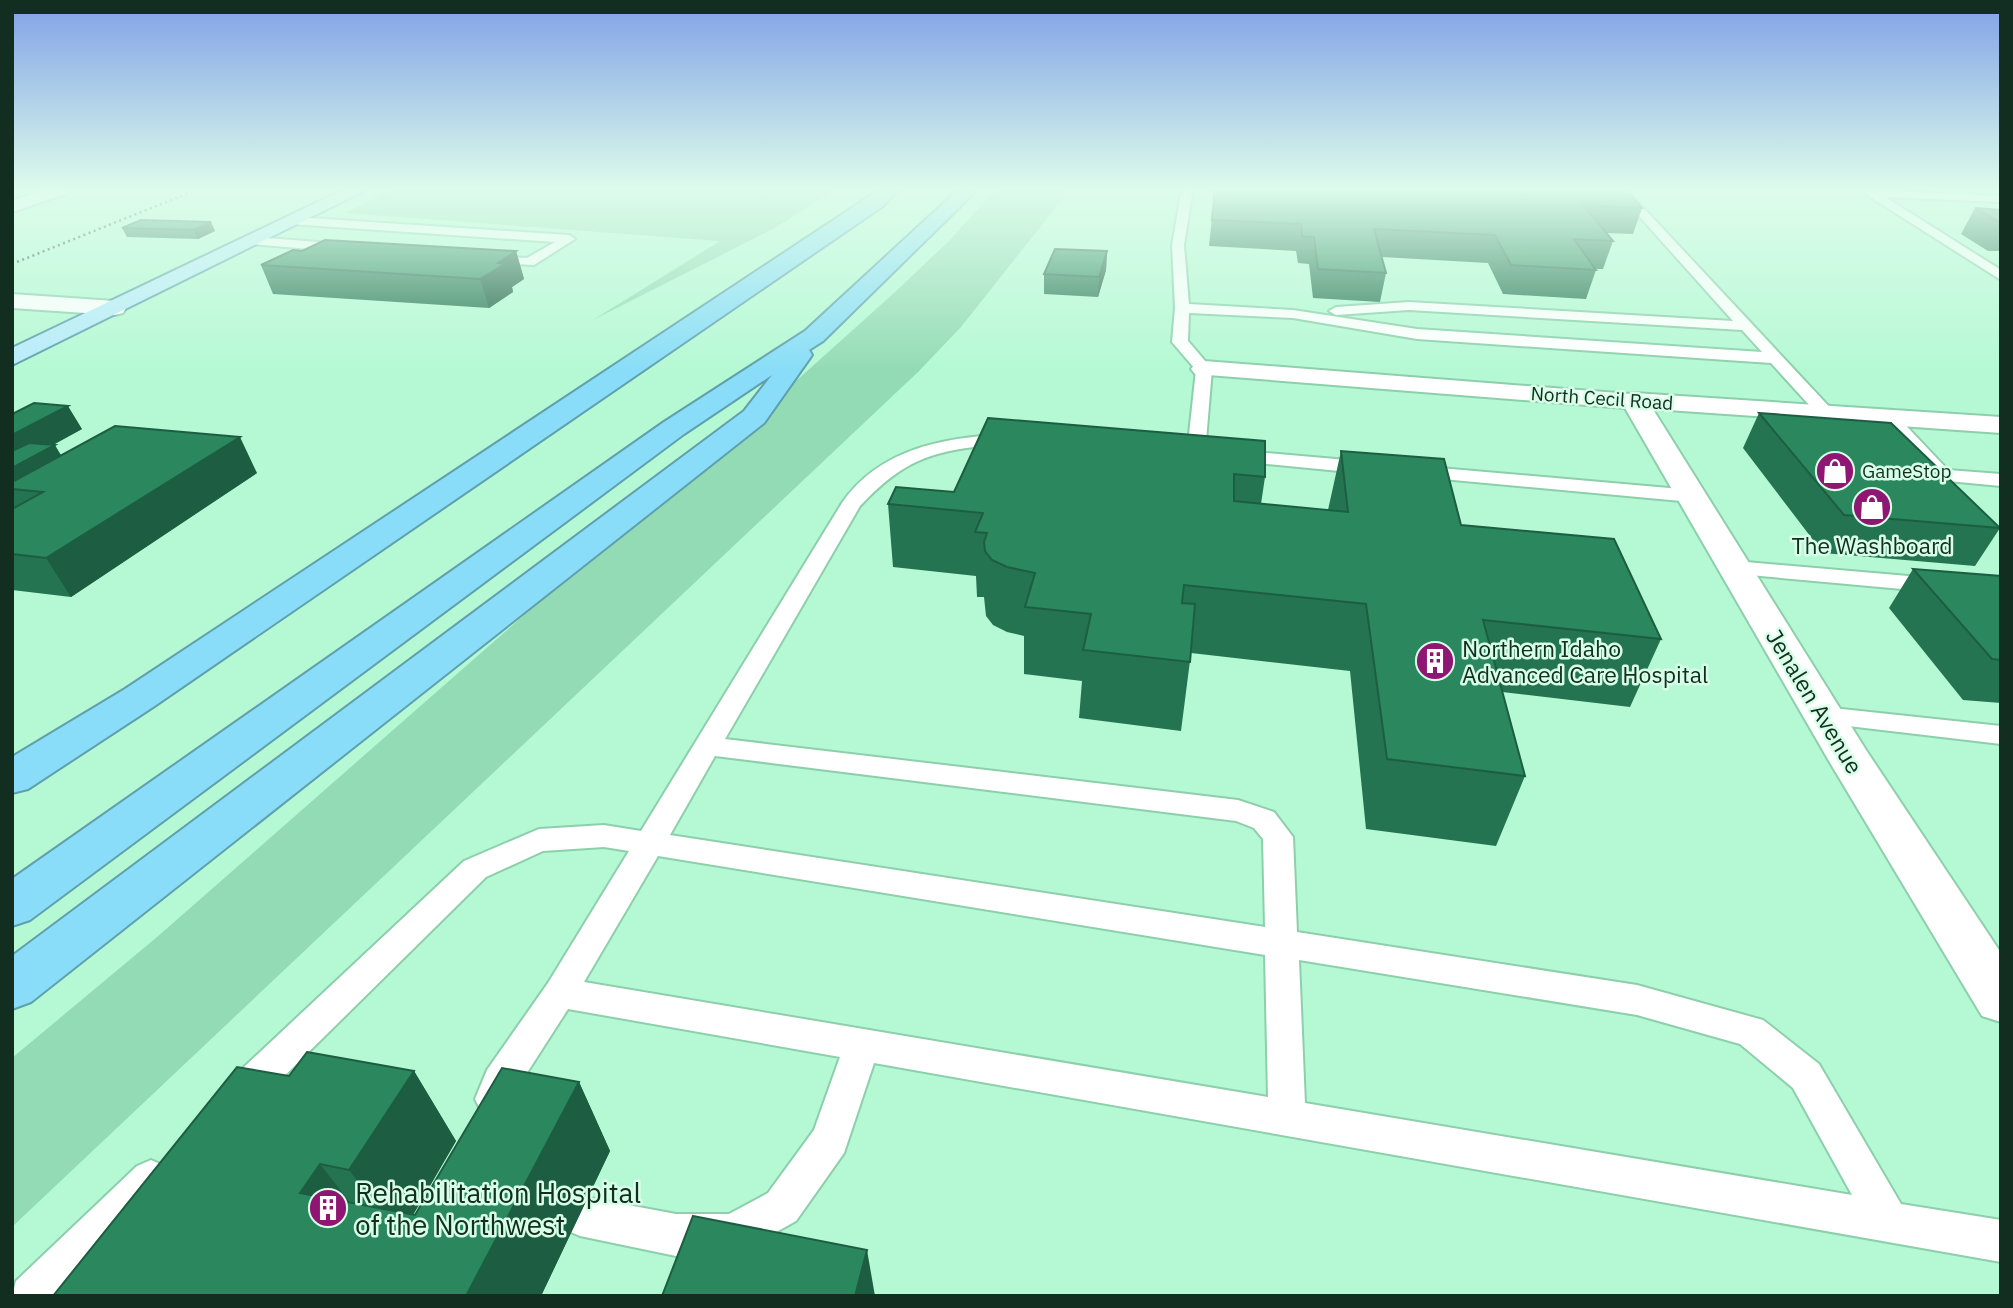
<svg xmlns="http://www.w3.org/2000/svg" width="2013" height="1308" font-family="'IBM Plex Sans',sans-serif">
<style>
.green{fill:#93dbb4}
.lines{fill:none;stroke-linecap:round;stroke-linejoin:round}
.lane-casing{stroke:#8dcfab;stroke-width:4}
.street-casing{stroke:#8dcfab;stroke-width:4}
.secondary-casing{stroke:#8dcfab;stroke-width:4}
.primary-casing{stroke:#5fa0ac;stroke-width:4}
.highway-casing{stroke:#5fa0ac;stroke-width:4}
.lane{fill:#fff;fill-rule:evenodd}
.street{fill:#fff;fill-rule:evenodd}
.secondary{fill:#fff;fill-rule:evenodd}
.primary{fill:#b8ebfb;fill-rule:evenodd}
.highway{fill:#89ddf8;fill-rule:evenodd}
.rail{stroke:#274837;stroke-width:2.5;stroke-dasharray:2 3.5;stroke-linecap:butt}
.wall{fill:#247451}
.shaded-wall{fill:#1d5e42}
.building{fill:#2a875e;stroke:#1d5e42;stroke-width:2}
.labels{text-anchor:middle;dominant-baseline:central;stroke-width:5;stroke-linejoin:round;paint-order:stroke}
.far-street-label{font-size:19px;fill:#122e20;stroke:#d7ffe8}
.far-poi-label{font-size:19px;fill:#122e20;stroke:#d7ffe8;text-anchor:start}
.poi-label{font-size:23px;fill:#122e20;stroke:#d7ffe8}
.street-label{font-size:23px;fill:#122e20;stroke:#d7ffe8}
.near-poi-label{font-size:28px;fill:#122e20;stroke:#d7ffe8;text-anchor:start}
</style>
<rect width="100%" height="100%" fill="#b5f9d4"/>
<!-- green -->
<path class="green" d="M394,188H838L773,229L593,320L720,241L345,213Z
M997,188H1071L961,327L918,372L12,1227V1058L157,937L523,616L698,469L894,293L950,240Z"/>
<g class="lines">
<!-- lane casing -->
<g class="lane-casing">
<path id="lane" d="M1182,188H1193L1184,245L1189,304L1293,310L1417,329L1762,352L1742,330L1409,310L1336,315L1329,311L1336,307L1409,302L1733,321L1614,188H1625L1836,414L1827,419L1821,418L1771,363L1417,339L1293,318L1189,313L1188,341L1212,369L1205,453L1203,457H1189L1187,453L1196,370L1172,342L1175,308L1172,245Z
M1871,190L2001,196V202L1885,197L2001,270V280L1867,195L1865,193Z
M294,217L569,235L575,239L534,265L488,263L483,262V256L527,258L555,242L290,224V218Z
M254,237L344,244L350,248L344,252L250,244L248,241Z
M1889,413L1895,414L1948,470L2001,474V486L1937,480L1883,422L1880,418Z
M1011,434L1020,439L1017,443C1003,446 988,446 974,447C922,453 896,468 860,506L725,739L1238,800L1274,812L1293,837L1297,932L1637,985L1763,1020L1819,1064L1901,1204L2001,1220V1262L874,1063L844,1153L796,1221L733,1256H676L580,1236L566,1230L560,1216L566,1202L580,1196L676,1214H729L768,1193L814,1130L840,1057L568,1009L516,1090L507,1111L494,1116L481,1111L475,1099L487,1070L548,983L629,851L604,847L543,851L486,877L254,1106L241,1111L228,1106L222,1094L228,1082L464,861L539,829L604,825L641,831L842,503C881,447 947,437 1011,434ZM715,756L1236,821L1254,828L1263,839L1265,927L670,835ZM658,856L1265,955L1268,1097L584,982ZM1299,960L1637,1015L1740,1044L1793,1088L1852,1195L1305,1103Z
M1232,450L1370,462L1380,468L1370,474L1225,460L1223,456L1225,452Z
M1417,466L1692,490L1699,492L1702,496L1699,500L1692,502L1410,476L1407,472L1410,468Z
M1735,561L2001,584V598L1727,573L1724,568L1727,563Z
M1823,707L2001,726V744L1814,722L1810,716L1814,710Z
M151,1160L165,1166L171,1180L165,1194L62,1296H12L16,1281L137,1166Z"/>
</g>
<!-- street casing -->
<g class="street-casing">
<path id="street" d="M47,188H73L71,192L12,212V201Z
M1204,361L1644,395L1866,750L2001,953V1022L1982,1016L1829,761L1625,408L1195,374L1191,369L1195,364Z"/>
</g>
<!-- secondary casing -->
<g class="secondary-casing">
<path id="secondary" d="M12,294L115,301L123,303L126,308L123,313L115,315L12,308Z
M1634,393L2001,417V433L1624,407L1620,401L1624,395Z"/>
</g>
<!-- primary casing -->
<g class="primary-casing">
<path id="primary" d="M347,188H370L12,365V348Z"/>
</g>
<!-- highway casing -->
<g class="highway-casing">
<path id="highway" d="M882,188H901L883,206L153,707L28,789L12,793V757L125,689Z
M960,188H979L823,341L809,350L812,355L764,423L31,1002L12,1009V956L744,411L772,375L684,434L30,920L12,926V879L664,422L805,331Z"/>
</g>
<!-- lane -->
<use href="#lane" class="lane"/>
<!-- street -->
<use href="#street" class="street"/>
<!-- secondary -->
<use href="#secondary" class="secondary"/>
<!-- primary -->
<use href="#primary" class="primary"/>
<!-- highway -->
<use href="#highway" class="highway"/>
<!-- rail -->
<path class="rail" d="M12,264L201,188"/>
</g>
<!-- wall -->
<path class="wall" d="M1215,188L1642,208L1633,234L1605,233L1613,241L1603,269H1595L1596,270L1586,299L1503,294L1488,263L1382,257L1386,273L1380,302L1313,298L1309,264L1298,263L1296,251L1209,246Z
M1975,208L2001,210V251H1988L1961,234Z
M122,228L215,231L198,239L127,237Z
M302,251H516L524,279L512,287L513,292L489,308L273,294L261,265Z
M1107,251L1106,270L1098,297L1044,294V274Z
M1759,413L2000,528L1975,566L1823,553L1743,448Z
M12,414L82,429L53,445L61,455L257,473L71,597L12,590Z
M988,418L1265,477L1261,504L1328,510L1341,451L1461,525L1661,639L1630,707L1502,692L1525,776L1496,846L1366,829L1350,671L1191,653L1181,731L1079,718L1082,681L1024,674V636L1007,632L993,625L986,616L984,597H977L976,576L893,567L888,504L954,492Z
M1913,569L2001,576V703L1963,700L1889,608Z
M414,1071L456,1141L413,1215H415L579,1082L610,1151L541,1296H53L289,1076Z"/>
<!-- shaded-wall -->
<path class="shaded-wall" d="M211,222L215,231L198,239L194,230Z
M516,251L524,279L512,287L513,292L489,308L480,279L498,263Z
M1107,251L1106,270L1098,297L1099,277Z
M68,406L82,429L12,467V435Z
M240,437L257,473L71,597L46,558Z
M55,445L76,481L43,492L12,489V468Z
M414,1071L456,1141L400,1237L349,1170Z
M579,1082L610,1151L541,1296H466Z
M320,1164L372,1231L300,1193Z
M867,1250L875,1296H855Z"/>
<!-- building -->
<path class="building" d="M1215,188H1625L1642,208L1583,205L1613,241L1574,239L1596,270L1511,265L1495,235L1374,229L1386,273L1318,269L1314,237L1302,236L1301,224L1212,220Z
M1975,208L2001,210V223Z
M141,220L211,222L194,230L122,228Z
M325,240L516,251L498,263L505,264L480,279L261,265L293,250L302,251Z
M1055,249L1107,251L1099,277L1044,274Z
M34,403L68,406L12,435V414Z
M1759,413L1891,423L2000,528L1844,515Z
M988,418L1265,441V477L1234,474V501L1348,512L1341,451L1444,459L1461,525L1614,539L1661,639L1483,620L1525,776L1387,759L1366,604L1184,585L1182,603L1195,604L1190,662L1083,650L1091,614L1025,607L1035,573L1007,567L992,560L985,551L984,542L987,533L975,532L983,513L888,504L896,487L954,492Z
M115,426L240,437L46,558L12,554V509L43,492L12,489V482Z
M29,443L55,445L12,468V451Z
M1913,569L2001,576V660L1992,659Z
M307,1052L414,1071L349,1170L320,1164L300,1193L415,1215L502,1068L579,1082L466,1296H53L237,1067L289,1076Z
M693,1216L867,1250L855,1296H662Z"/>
<!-- sky -->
<linearGradient id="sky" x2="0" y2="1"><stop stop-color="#7fa1e5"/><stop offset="0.51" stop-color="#defcec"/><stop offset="1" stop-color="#defcec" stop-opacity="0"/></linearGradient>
<rect width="2013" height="371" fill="url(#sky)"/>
<!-- icons -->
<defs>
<g id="shop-disc" transform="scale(2.0125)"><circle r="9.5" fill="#901673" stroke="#d7ffe8"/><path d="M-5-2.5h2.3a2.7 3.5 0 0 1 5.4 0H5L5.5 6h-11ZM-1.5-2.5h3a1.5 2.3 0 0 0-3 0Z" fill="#fff"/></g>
<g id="building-disc" transform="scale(2.0125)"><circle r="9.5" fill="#901673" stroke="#d7ffe8"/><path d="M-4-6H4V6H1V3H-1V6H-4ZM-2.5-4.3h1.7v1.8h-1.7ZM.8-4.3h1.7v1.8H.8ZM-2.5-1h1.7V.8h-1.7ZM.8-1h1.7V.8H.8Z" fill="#fff"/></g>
</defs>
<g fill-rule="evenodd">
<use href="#shop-disc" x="1835" y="471"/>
<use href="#shop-disc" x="1872" y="507"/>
<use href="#building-disc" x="1435" y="661"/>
<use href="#building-disc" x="328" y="1208"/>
</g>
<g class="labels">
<!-- far-street labels -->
<g class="far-street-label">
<text transform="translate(1602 398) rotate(4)">North Cecil Road</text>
</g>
<!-- far-poi labels -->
<g class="far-poi-label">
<text x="1862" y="471">GameStop</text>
</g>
<!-- poi labels -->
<g class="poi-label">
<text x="1872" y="545">The Washboard</text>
<text x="1462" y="648" text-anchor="start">Northern Idaho<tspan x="1462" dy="26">Advanced Care Hospital</tspan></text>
</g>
<!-- street labels -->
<g class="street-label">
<text transform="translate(1815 701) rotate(59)">Jenalen Avenue</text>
</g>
<!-- near-poi labels -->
<g class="near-poi-label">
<text x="355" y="1192">Rehabilitation Hospital<tspan x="355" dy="32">of the Northwest</tspan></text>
</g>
</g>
<!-- border -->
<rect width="2013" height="1308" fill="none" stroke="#122e20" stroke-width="28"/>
</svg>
